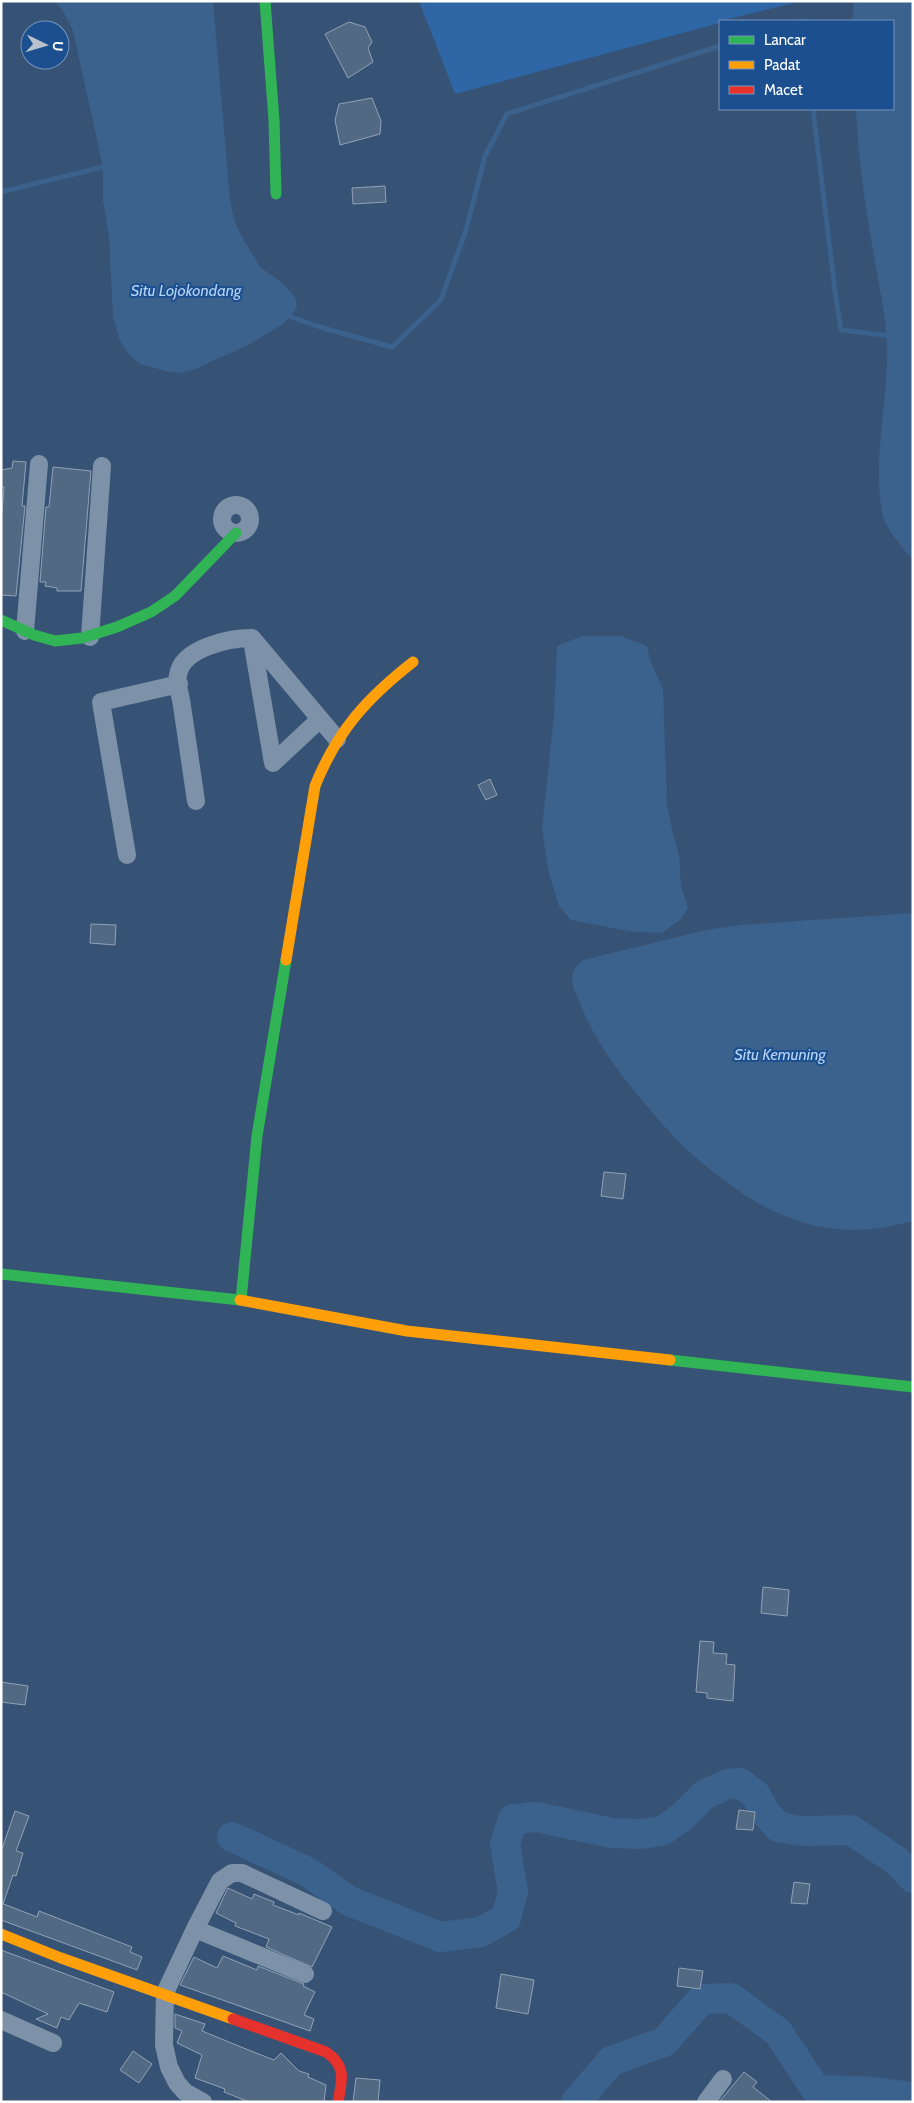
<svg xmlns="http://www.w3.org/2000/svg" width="914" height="2103" font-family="Cabin,sans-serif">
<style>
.green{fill:#2f66a5}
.water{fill:#3b618d}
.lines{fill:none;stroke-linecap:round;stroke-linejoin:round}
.stream{stroke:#3b618d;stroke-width:5}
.river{stroke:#3b618d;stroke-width:30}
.building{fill:#526984;stroke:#92a2b6}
.street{stroke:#7d92a8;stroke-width:18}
.fast{stroke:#30b455;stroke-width:11}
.slow{stroke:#ff9f0a;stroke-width:11}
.jam{stroke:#e5322d;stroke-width:11}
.labels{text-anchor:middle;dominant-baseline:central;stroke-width:4;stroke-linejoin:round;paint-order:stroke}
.water-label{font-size:16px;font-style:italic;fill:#b5d3f5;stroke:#1b4f8f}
</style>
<rect width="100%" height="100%" fill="#365274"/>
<!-- green -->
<path class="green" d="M419,1H801L720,21V23L455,94Z"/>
<!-- water -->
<path class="water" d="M54,1H213L230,199L234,220L241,235L260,267L281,282L295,297L297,306L295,311L283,324L248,345L193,370L179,373L170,372L140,364L128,354L119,338L113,317L109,237L103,201V167L73,31L63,11Z
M854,1H913V560C902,547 885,529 882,512C872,455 889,399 887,342C885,309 877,277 872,244C864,199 858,154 856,109H893V21H852Z
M582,636H621L647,646L650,660L663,689L667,804L673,834L679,855L681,886L688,908L680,920L662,933L633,932L571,920L559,906L548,870L542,827L554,716L557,646Z
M913,913V1221C864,1234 827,1234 780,1214C748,1201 703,1166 679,1142C669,1132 660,1121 651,1111C622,1077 595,1043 579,1001C575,992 570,982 573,972C575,967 579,963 583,960L706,930L740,925Z"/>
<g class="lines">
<!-- stream -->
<path class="stream" d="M800,21H802
M813,109L835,291L841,330L892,336
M1,192L103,167
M285,315L323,328L392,347L441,300L466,230L485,156L507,114L720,46"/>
<!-- river -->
<path class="river" d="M232,1837L308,1872L349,1901L440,1937L481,1932L506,1918L513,1892L505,1844L513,1819L536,1817L612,1833L641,1834L662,1831L682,1817L704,1795L727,1784L740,1783L756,1795L765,1812L778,1827L802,1831L851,1830L897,1861L913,1878
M576,2102L611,2061L664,2042L702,1999L731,1998L778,2032L816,2090L863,2091L913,2097"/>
</g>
<!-- building -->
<path class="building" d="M349,22L365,27L372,42L368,48L373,62L348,78L325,34Z
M372,98L381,121L380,134L340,145L335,120L339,104Z
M385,186L386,202L353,204L352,188Z
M13,461L26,462L22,506H25L16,596L1,595V523L4,487H1V470L12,468Z
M53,467L91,471L81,591H57V588L45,586L46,582H40L46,507H49Z
M490,779L497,795L486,800L478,785Z
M91,924L116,925L115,945L90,943Z
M604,1172L626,1174L623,1199L601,1196Z
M763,1587L789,1590L787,1616L761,1613Z
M700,1641L714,1642L713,1653L727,1654L726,1664L735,1665L733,1701L707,1698V1693L696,1692Z
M1,1682L28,1686L25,1705L1,1702Z
M739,1810L755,1812L753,1830L736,1829Z
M15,1811L29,1816L16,1851L23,1853L16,1876L13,1875L3,1904L1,1903L37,1917L39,1911L132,1947L130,1952L142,1957L137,1970L1,1920V1852Z
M794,1882L810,1884L807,1904L791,1903Z
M228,1888L252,1899L254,1894L274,1902L273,1905L299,1915V1913L332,1927L312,1967L266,1947L269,1939L235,1926L236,1923L216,1913Z
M1,1950L114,1992L107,2012L79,2003L69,2020L61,2017L57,2028L36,2019L48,2014L1,1992Z
M223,1956L257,1970L258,1966L304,1984L303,1986L315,1992L304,2015L314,2019L310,2031L180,1985L194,1957L217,1968Z
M679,1968L703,1971L700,1989L677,1986Z
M501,1974L534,1980L528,2014L496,2008Z
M175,2014L205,2024L202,2031L251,2051L274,2060L281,2053L299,2071L309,2074L308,2077L326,2085L324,2102H249L224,2092L225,2089L195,2078L202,2055L177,2043L182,2031L175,2028Z
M133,2051L152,2064L139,2083L120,2070Z
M744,2072L757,2082L753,2087L772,2102H719Z
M356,2078L380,2080L378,2102H353Z"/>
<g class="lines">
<!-- street -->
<path class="street" d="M222 519a14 14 0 1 1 28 0a14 14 0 1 1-28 0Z
M25,631L39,464
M90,637L102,466
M252,640L273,763L320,719
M196,801C191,769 187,738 182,706C181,697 176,684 178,675C182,648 229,638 252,638L337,739
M127,855L101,702L179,684
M195,1929L305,1974
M1,2020L53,2043
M203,2102L185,2092L177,2083L169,2067L164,2045L165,1993L195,1929L220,1881L232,1873H242L323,1911
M706,2102L723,2079"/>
<!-- fast -->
<path class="fast" d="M265,1L274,120L276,194
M1,620L34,635L55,641L82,638L117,627L151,612L175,596L236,533
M1,1274L240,1300
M241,1300L257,1136L286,960
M670,1360L913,1387"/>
<!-- slow -->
<path class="slow" d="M286,960L315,786C337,731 367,698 413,662
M240,1300L407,1331L670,1360
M1,1934L61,1958L233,2019"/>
<!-- jam -->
<path class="jam" d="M233,2019L326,2052C347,2066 342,2080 338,2102"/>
</g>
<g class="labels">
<!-- water labels -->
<g class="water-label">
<text x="186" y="290">Situ Lojokondang</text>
<text x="780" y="1054">Situ Kemuning</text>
</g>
</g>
<!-- border -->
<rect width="914" height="2103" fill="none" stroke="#ffffff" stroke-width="5"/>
<!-- legend -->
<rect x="719" y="20" width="175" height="90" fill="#1b4f8f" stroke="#7695bc"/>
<rect x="729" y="36" width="25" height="8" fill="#30b455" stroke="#7695bc"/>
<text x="764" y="45" font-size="15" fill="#ffffff">Lancar</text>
<rect x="729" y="61" width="25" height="8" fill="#ff9f0a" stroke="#7695bc"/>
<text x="764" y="70" font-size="15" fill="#ffffff">Padat</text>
<rect x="729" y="86" width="25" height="8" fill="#e5322d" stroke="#7695bc"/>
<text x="764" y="95" font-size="15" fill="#ffffff">Macet</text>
<!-- north arrow -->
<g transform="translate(45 45) rotate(95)"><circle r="24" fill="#1b4f8f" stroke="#7695bc"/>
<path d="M0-4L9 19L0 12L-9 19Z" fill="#b9c2ce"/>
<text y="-8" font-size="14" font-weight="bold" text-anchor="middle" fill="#ffffff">U</text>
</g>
</svg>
